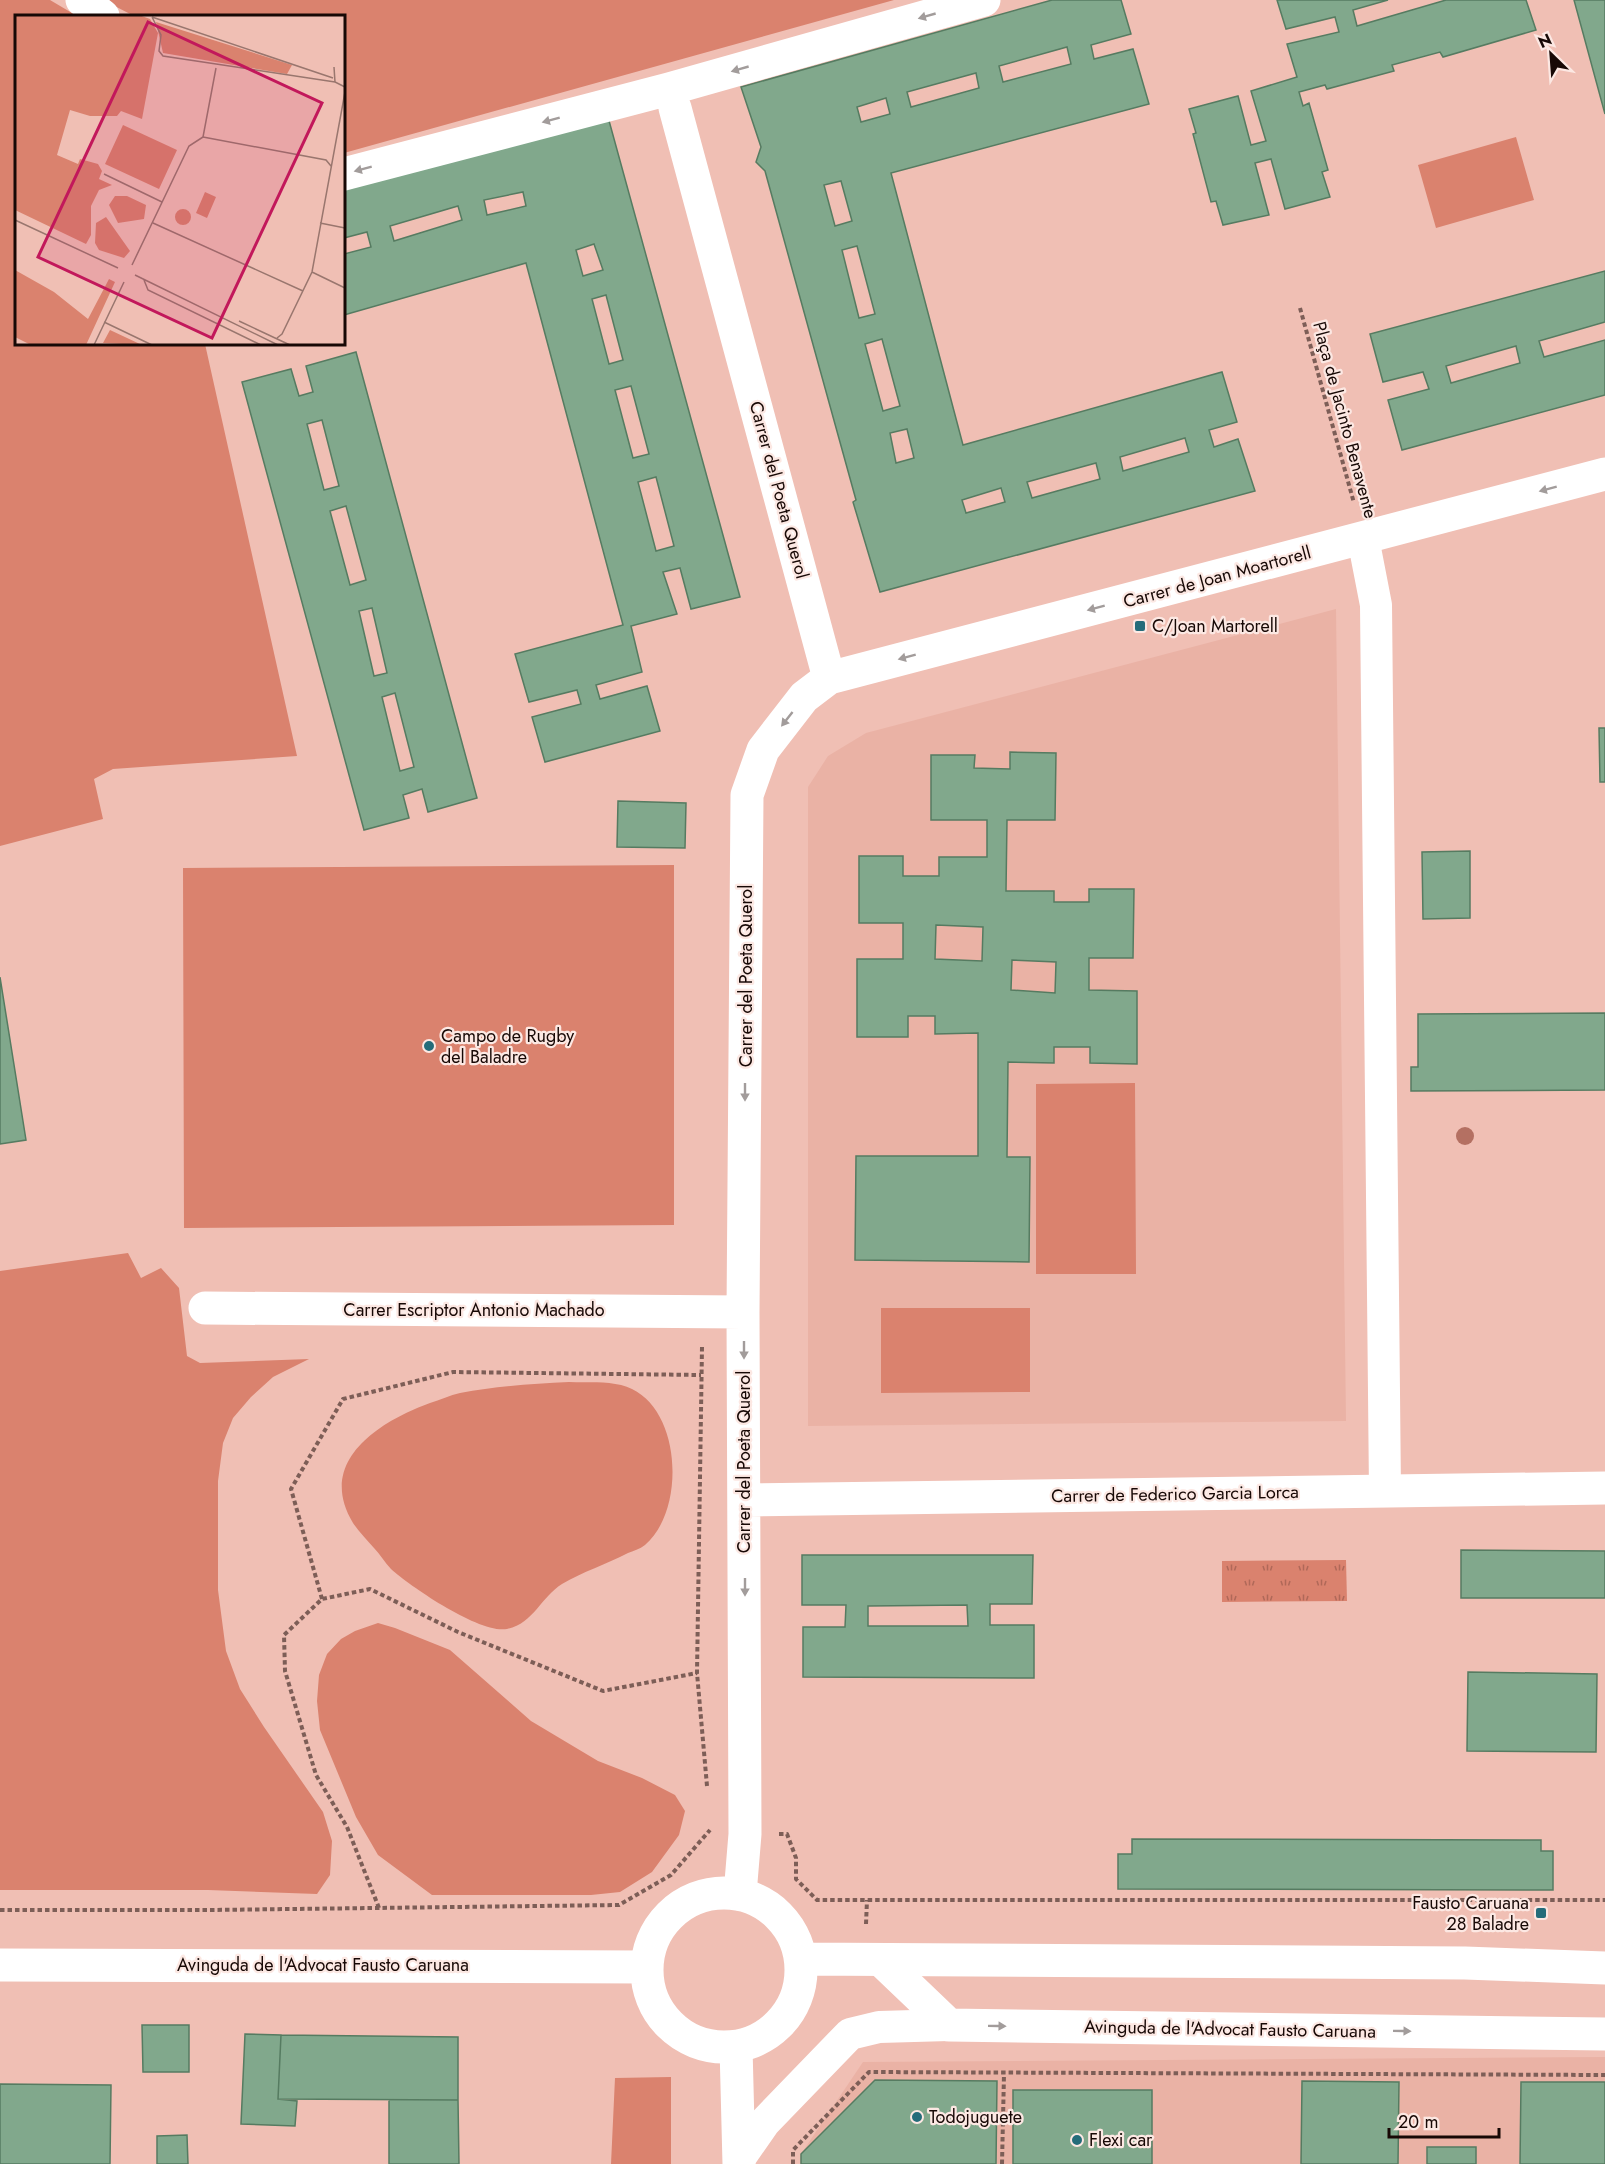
<svg xmlns="http://www.w3.org/2000/svg" width="1605" height="2164" font-family="Jost,sans-serif">
<style>
.built{fill:#eab2a5}
.grass{fill:#da826e}
.park{fill:url(#park-tufts)}
.building{fill:#81a88c;stroke:#567b61;stroke-width:1.5;fill-rule:evenodd}
.lines{fill:none;stroke-linecap:round;stroke-linejoin:round}
.path{stroke:#7d5e57;stroke-width:4;stroke-dasharray:4.5 3;stroke-linecap:butt}
.pedestrian{stroke:#fff;stroke-width:32}
.minor{stroke:#fff;stroke-width:33}
.tertiary{stroke:#fff;stroke-width:33}
.tree{fill:#b47062}
.oneway{fill:#a29c9b}
.poi-dot{fill:#256c7a;stroke:#fce8e3;stroke-width:2}
.labels{text-anchor:middle;dominant-baseline:central;stroke-width:4.5;stroke-linejoin:round;paint-order:stroke}
.street-label{font-size:18px;fill:#170805;stroke:#fce8e3}
.poi-label{font-size:18px;fill:#170805;stroke:#fce8e3;text-anchor:start}
.inset-road{fill:none;stroke:#99766e;stroke-width:1.5}
.view{fill:#c2185b;fill-opacity:0.15;stroke:#c2185b;stroke-width:3}
.inset-edge{fill:none;stroke:#170805;stroke-width:3}
</style>
<defs>
<pattern id="park-tufts" width="24" height="20" patternUnits="userSpaceOnUse" patternTransform="scale(1.5)"><rect width="24" height="20" fill="#da826e"/><path d="M3 7l-1-3M5 7V3M7 7l1-3M15 17l-1-3M17 17v-4M19 17l1-3" fill="none" stroke="#b06858"/></pattern>
</defs>
<rect width="100%" height="100%" fill="#f0bfb4"/>
<!-- built -->
<path class="built" d="M1336,609L1346,1421L808,1426V787L828,756L866,733Z
M1605,2057V2164H801V2154L863,2062Z"/>
<!-- grass -->
<path class="grass" d="M0,0H50L77,16H16V344H205L297,756L113,769L94,779L103,819L0,846Z
M103,0H894L344,153V16H134Z
M1516,137L1534,200L1436,228L1418,165Z
M674,865V1225L184,1228L183,868Z
M1135,1083L1136,1274H1036V1084Z
M128,1253L141,1278L161,1268L179,1288L187,1356L200,1363L309,1359L273,1377L251,1397L233,1418L223,1443L218,1481V1590L226,1651L240,1689L264,1727L323,1812L332,1841L330,1875L317,1894L208,1890H0V1271Z
M881,1308H1030V1392L881,1393Z
M569,1382C588,1383 614,1380 632,1389C682,1413 685,1511 645,1545C640,1549 633,1551 628,1553C607,1564 582,1572 562,1584C541,1597 533,1624 507,1629C480,1634 411,1587 391,1569C385,1563 380,1554 374,1548C367,1540 359,1532 353,1523C316,1462 378,1422 430,1403C440,1400 450,1395 460,1393C496,1386 532,1384 569,1382Z
M378,1623L395,1628L450,1650L531,1721L598,1761L642,1778L675,1795L685,1811L679,1835L652,1872L620,1892L591,1895H432L378,1855L356,1817L320,1730L317,1701L319,1675L327,1654L341,1639L355,1631Z
M671,2077V2164H611L615,2078Z"/>
<!-- park -->
<path class="park" d="M1346,1560L1347,1601L1222,1602V1561Z"/>
<!-- building -->
<path class="building" d="M1052,0H1121L1131,34L1091,45L1094,59L1133,49L1149,104L891,173L963,445L1222,372L1237,422L1209,430L1214,447L1238,439L1255,491L880,592L853,502L856,500L765,171L756,162L761,147L741,87ZM1067,47L1071,64L1003,82L999,66ZM976,73L979,88L911,107L907,92ZM886,98L890,114L861,122L857,107ZM841,181L852,221L835,226L824,185ZM857,246L875,314L859,318L842,250ZM882,339L900,406L883,411L865,344ZM907,429L914,458L896,463L890,433ZM1185,438L1189,452L1123,471L1120,457ZM1096,463L1100,479L1032,498L1027,482ZM1001,488L1005,502L966,513L962,500Z
M1277,0H1388L1353,10L1357,26L1446,0H1526L1536,30L1443,57L1440,52L1392,65L1394,71L1327,89L1325,85L1299,92L1303,106L1309,103L1328,170L1322,172L1330,197L1285,209L1271,159L1255,163L1269,215L1223,225L1216,201L1211,202L1193,134L1196,133L1189,109L1238,96L1251,145L1266,141L1251,91L1297,77L1287,44L1339,32L1335,17L1286,29Z
M1574,0H1605V114Z
M608,117L740,597L691,609L680,568L663,572L677,614L631,626L642,672L596,685L600,699L647,686L660,731L545,762L532,717L581,704L577,690L529,702L515,654L623,625L526,263L344,315V254L371,247L367,232L344,238V186ZM523,192L526,206L487,215L484,200ZM458,206L462,220L394,241L390,226ZM594,244L603,270L583,276L576,250ZM606,295L623,360L609,364L592,299ZM631,386L649,454L633,458L615,390ZM656,477L674,546L656,551L638,482Z
M1605,271V322L1539,341L1544,357L1605,340V395L1402,450L1388,400L1429,389L1423,372L1383,382L1370,334ZM1516,346L1520,363L1451,383L1446,366Z
M356,352L477,798L428,812L422,789L403,795L409,818L364,830L242,382L291,369L299,396L313,392L306,366ZM322,420L339,486L324,490L307,424ZM346,506L366,580L350,585L330,511ZM372,608L387,673L374,676L359,611ZM395,693L414,767L400,771L382,697Z
M1599,728H1605V782H1600Z
M1010,752L1056,753L1055,820H1007L1006,891H1054V902H1089V889H1134L1133,958H1089V990L1137,991V1064L1090,1063V1047H1054V1063L1008,1062L1007,1157H1030L1029,1262L855,1260L856,1156H978V1033L935,1034V1016H908V1037H857V959H903V923H859V856H903V876H939V857H987V820H931V755H975L974,768L1010,769ZM936,925L983,927L982,961L935,959ZM1012,960L1056,962L1055,993L1011,990Z
M618,801L686,803L685,848L617,847Z
M1470,851V918L1423,919L1422,852Z
M0,977L26,1140L0,1144Z
M1605,1013V1090L1411,1091V1067H1418V1014Z
M1461,1550L1605,1551V1598H1461Z
M802,1555H1033L1032,1604H990V1625H1034V1678L803,1677V1627H845L846,1605H802ZM967,1605L968,1626H868V1606Z
M1468,1672L1597,1674L1596,1752L1467,1751Z
M1132,1839L1541,1840V1851H1553V1890L1118,1889V1854H1132Z
M142,2025H189V2072H143Z
M245,2034L281,2035L278,2099L297,2101L295,2126L241,2124Z
M281,2035L458,2037V2100L278,2099Z
M875,2080L997,2081L996,2164H801V2154Z
M1302,2081L1399,2082L1398,2164H1301Z
M1521,2082H1605V2164H1520Z
M0,2084L111,2085L110,2164H0Z
M1013,2090H1152V2164H1013Z
M389,2100H458L459,2164H389Z
M187,2135L188,2164H157V2136Z
M1427,2147H1476V2164H1427Z"/>
<g class="lines">
<!-- path -->
<path class="path" d="M1300,308L1354,503
M702,1347L697,1673L707,1786
M322,1599L291,1489L343,1399L453,1372L701,1375
M779,1834H787L796,1858V1879L817,1900H1605
M379,1908L347,1827L316,1775L285,1671L284,1635L322,1599L370,1589L458,1632L603,1691L697,1673
M0,1910H210L619,1905L671,1875L710,1830
M866,1924L867,1900
M793,2164V2150L869,2072L1605,2075
M1002,2164L1004,2074"/>
<!-- pedestrian -->
<path class="pedestrian" d="M1363,538L1376,605L1385,1491
M739,2159L764,2123L850,2034L879,2027L949,2025"/>
<!-- minor -->
<path class="minor" d="M82,0L103,16
M675,108L829,678
M344,174L669,89L984,0
M205,1308L743,1312
M745,1500L1605,1488
M740,1894L745,1834L743,1312L747,795L763,750L804,697L829,678L1605,474
M881,1960L949,2025L1605,2034
M736,2047L739,2164"/>
<!-- tertiary -->
<path class="tertiary" d="M647 1970a77 77 0 1 1 154 0a77 77 0 1 1-154 0Z
M801,1959L1465,1963L1605,1968
M0,1965L647,1967"/>
</g>
<!-- trees -->
<circle class="tree" cx="1465" cy="1136" r="9"/>
<!-- one-way arrows -->
<defs><path id="oneway-solid" d="M-6-.8H1V-3.2L6.5 0L1 3.2V.8H-6Z" transform="scale(1.5)"/></defs>
<g class="oneway">
<use href="#oneway-solid" transform="translate(927 16) rotate(164)"/>
<use href="#oneway-solid" transform="translate(740 69) rotate(164)"/>
<use href="#oneway-solid" transform="translate(551 120) rotate(165)"/>
<use href="#oneway-solid" transform="translate(363 169) rotate(165)"/>
<use href="#oneway-solid" transform="translate(1548 489) rotate(165)"/>
<use href="#oneway-solid" transform="translate(1096 608) rotate(165)"/>
<use href="#oneway-solid" transform="translate(907 657) rotate(165)"/>
<use href="#oneway-solid" transform="translate(787 719) rotate(128)"/>
<use href="#oneway-solid" transform="translate(745 1092) rotate(90)"/>
<use href="#oneway-solid" transform="translate(744 1350) rotate(90)"/>
<use href="#oneway-solid" transform="translate(745 1587) rotate(90)"/>
<use href="#oneway-solid" transform="translate(997 2026) rotate(1)"/>
<use href="#oneway-solid" transform="translate(1402 2031) rotate(1)"/>
</g>
<!-- markers -->
<g class="poi-dot">
<rect x="1134" y="620" width="12" height="12" rx="3"/>
<circle cx="429" cy="1046" r="6"/>
<rect x="1535" y="1907" width="12" height="12" rx="3"/>
<circle cx="917" cy="2117" r="6"/>
<circle cx="1077" cy="2140" r="6"/>
</g>
<g class="labels">
<!-- street labels -->
<g class="street-label">
<text transform="translate(1345 420) rotate(75)">Plaça de Jacinto Benavente</text>
<text transform="translate(779 490) rotate(75)">Carrer del Poeta Querol</text>
<text transform="translate(1217 577) rotate(-15)">Carrer de Joan Moartorell</text>
<text transform="translate(746 976) rotate(-90)">Carrer del Poeta Querol</text>
<text x="474" y="1310">Carrer Escriptor Antonio Machado</text>
<text transform="translate(744 1462) rotate(-90)">Carrer del Poeta Querol</text>
<text transform="translate(1175 1494) rotate(-1)">Carrer de Federico Garcia Lorca</text>
<text x="323" y="1965">Avinguda de l'Advocat Fausto Caruana</text>
<text transform="translate(1230 2029) rotate(1)">Avinguda de l'Advocat Fausto Caruana</text>
</g>
<!-- poi labels -->
<g class="poi-label">
<text x="1152" y="626">C/Joan Martorell</text>
<text x="441" y="1036">Campo de Rugby<tspan x="441" dy="21">del Baladre</tspan></text>
<text x="1529" y="1903" text-anchor="end">Fausto Caruana<tspan x="1529" dy="21">28 Baladre</tspan></text>
<text x="929" y="2117">Todojuguete</text>
<text x="1089" y="2140">Flexi car</text>
</g>
</g>
<!-- overview -->
<g transform="translate(15 15)">
<rect width="330" height="330" fill="#f0bfb4"/>
<path d="M0,0H124L135,4L143,18L127,104L106,96L102,101H75L55,95L42,140L63,149L65,144L83,149L87,156L84,164L97,170L84,175L76,191V220L71,229L0,195ZM141,7L277,50L272,59L148,38ZM108,110L162,135L144,174L90,149ZM190,177L201,182L192,203L181,198ZM100,181H112L131,190L129,204L103,208L94,190ZM160 202a8 8 0 1 1 16 0a8 8 0 1 1-16 0ZM91,202L115,236L109,243L84,235L80,228L81,208ZM0,255L39,277L73,304L94,264L100,267L71,330H16L0,322ZM95,315L127,330L88,328Z" fill="#da826e"/>
<path class="inset-road" d="M137,2L146,20L144,36L148,41L320,67M137,2L318,63M319,52L320,67L330,72M188,122L311,145L316,151M188,122L201,53M89,159L147,187M0,205L103,253M138,208L288,276M305,208L330,213M117,250L174,131L188,122M297,257L330,273M120,260L263,330M129,265L133,275L246,330M224,306L275,330M89,307L137,330M262,323L267,319L297,257L330,77M79,330L109,267"/>
<path class="view" d="M133,7L307,88L197,323L23,242Z"/>
<rect width="330" height="330" class="inset-edge"/>
</g>
<!-- north arrow -->
<g transform="translate(1551 54) rotate(335)" stroke="#fce8e3" stroke-width="4.5" paint-order="stroke">
<path d="M0-4.5L10 22L0 15L-10 22Z" fill="#170805"/>
<text y="-9" font-size="16" font-weight="bold" text-anchor="middle" fill="#170805">N</text>
</g>
<!-- scale -->
<path d="M1389 2128v9h110v-9" fill="none" stroke="#170805" stroke-width="3"/>
<text x="1398" y="2128" font-size="18" fill="#170805" stroke="#fce8e3" stroke-width="4.5" paint-order="stroke">20 m</text>
</svg>
